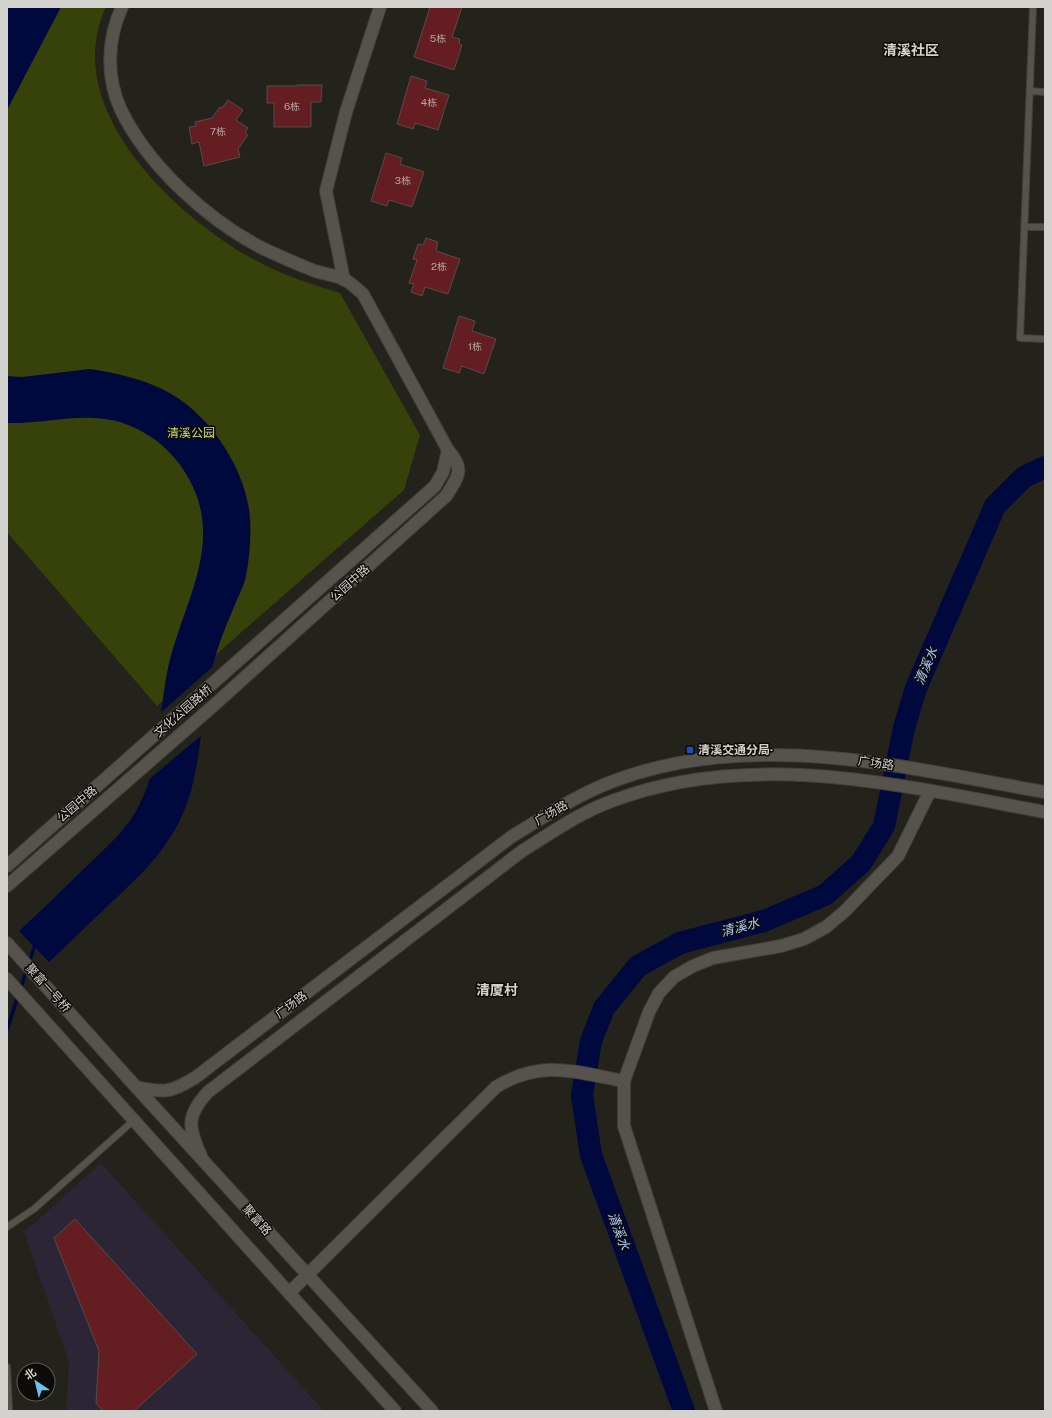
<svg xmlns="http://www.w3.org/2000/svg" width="1052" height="1418" font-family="'Public Sans','Noto Sans SC',sans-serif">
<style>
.commercial{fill:#2c2535}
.green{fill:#36420a}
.water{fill:#00093e}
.pier{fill:#23221b}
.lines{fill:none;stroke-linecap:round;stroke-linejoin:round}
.stream{stroke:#00093e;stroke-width:3.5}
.river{stroke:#00093e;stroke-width:22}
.building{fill:#641e22;stroke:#554c4b}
.service-casing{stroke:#403f3a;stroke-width:8}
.minor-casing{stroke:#403f3a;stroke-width:14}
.tertiary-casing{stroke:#403f3a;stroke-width:14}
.secondary-casing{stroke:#403f3a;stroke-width:14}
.service{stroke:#55534b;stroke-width:6}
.minor{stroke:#55534b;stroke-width:12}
.tertiary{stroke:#55534b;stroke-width:12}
.secondary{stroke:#55534b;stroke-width:12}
.transit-dot{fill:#1a4fb4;stroke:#0c0b08;stroke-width:1.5}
.labels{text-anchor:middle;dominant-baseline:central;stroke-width:3;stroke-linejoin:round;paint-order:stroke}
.number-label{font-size:10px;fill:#b7a5a3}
.park-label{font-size:12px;fill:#c3de79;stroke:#0c0b08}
.street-label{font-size:12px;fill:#d3d2ce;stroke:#0c0b08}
.poi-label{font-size:12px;font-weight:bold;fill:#d3d2ce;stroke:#0c0b08;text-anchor:start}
.water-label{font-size:13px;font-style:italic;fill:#acc9fc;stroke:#0c0b08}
.quarter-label{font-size:14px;font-weight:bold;fill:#d3d2ce;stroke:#0c0b08}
</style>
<rect width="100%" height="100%" fill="#23221b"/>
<!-- commercial -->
<path class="commercial" d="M101,1163L324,1411H66L69,1362L24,1232Z"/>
<!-- green -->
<path class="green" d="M7,7H106C59,108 174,215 253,259C280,274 310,284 340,293L420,435L404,490L157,706L7,532Z"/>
<!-- water -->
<path class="water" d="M8,7H61L7,110V9Z
M90,369C116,373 139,378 162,389C205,409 242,462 249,509C252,531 250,554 246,576C244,586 238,597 234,607C224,630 215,653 210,678C198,732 202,792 169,839C154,863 134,881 114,900C92,921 71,941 49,962L19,931C42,910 64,888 87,866C103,850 121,835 133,816C160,774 158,720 167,673C180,607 226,546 189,479C178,459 162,442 141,431C97,406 54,424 7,423V376L22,377Z"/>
<!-- pier -->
<path class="pier" d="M216,664L206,710L203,734L147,781L151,766L158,715Z"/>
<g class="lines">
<!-- stream -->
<path class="stream" d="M29,964L34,947L37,944
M20,990L27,969
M7,1030L18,996"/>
<!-- river -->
<path class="river" d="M684,1411L591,1155L582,1095L591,1041L604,1008L638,966L680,943L764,921L825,895L861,863L884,826L904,728L916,688L995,506L1024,477L1045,467"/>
</g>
<!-- building -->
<path class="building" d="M430,7H462L452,37L460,39L459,44L462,45L454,70L414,57Z
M411,76L427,81L425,88L449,95L438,130L415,123L413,129L397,124Z
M297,85H322L321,102H311V127H274V103H267V86H297Z
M228,100L243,110L236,120L248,128L245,133L248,135L238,149L240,157L204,166L199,142L192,144L189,127L196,126L195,122L212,118L220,107L222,108Z
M386,153L402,158L400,164L424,172L412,207L389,200L387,206L371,201Z
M426,238L438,242L436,251L460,259L448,294L425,287L422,296L411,292L414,284L409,283L417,260L413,259L418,244L423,245Z
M459,316L475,321L472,331L496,339L484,374L462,366L459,373L443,368Z
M75,1219L197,1354L134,1411H103L96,1403L99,1351L54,1238Z"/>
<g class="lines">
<!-- service casing -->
<g class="service-casing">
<path id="service" d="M1033,7L1020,338L1045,339
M1030,91L1045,92
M1025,227H1045
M7,1227L34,1209L134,1120
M7,1367L9,1411"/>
</g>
<!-- minor casing -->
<g class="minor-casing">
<path id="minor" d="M122,7C107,39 106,78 121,110C148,166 208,220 262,248C279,256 297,264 315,271C324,274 335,275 344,279C351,283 357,289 363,294L448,450
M344,280L326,191L346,112L380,7
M289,1293L496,1087C542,1059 574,1072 624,1081
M716,1411L624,1126V1081L649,1012L659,993L674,977L693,966L713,958L781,946L804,939L826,927L845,911L898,856L930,791"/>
</g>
<!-- tertiary casing -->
<g class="tertiary-casing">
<path id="tertiary" d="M7,866L435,486L443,472L448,450
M7,886L213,706L446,496C459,476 465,469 448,450
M136,1087C164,1093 171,1093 196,1077L511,837C542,818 572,798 606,784C747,727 902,767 1045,792
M201,1156C188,1127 186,1116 208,1092L522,851C551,833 579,813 612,801C751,748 904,786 1045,812"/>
</g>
<!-- secondary casing -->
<g class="secondary-casing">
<path id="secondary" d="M7,943L136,1087L432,1411
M7,979L395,1411"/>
</g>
<!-- service -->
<use href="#service" class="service"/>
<!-- minor -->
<use href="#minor" class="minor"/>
<!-- tertiary -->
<use href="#tertiary" class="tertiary"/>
<!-- secondary -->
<use href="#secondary" class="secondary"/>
</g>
<!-- markers -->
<rect class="transit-dot" x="686" y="746" width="8" height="8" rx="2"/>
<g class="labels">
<!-- number labels -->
<g class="number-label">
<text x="438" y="38">5栋</text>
<text x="429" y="102">4栋</text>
<text x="292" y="106">6栋</text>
<text x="218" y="131">7栋</text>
<text x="403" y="180">3栋</text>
<text x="439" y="266">2栋</text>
<text x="475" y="346">1栋</text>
</g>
<!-- park labels -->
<g class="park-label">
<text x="191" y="433">清溪公园</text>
</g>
<!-- street labels -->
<g class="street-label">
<text transform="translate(350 583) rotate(-42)">公园中路</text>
<text transform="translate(183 711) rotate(-41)">文化公园路桥</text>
<text transform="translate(876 763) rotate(8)">广场路</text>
<text transform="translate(77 804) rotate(-41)">公园中路</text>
<text transform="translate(551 813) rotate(-30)">广场路</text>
<text transform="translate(48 988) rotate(48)">聚富一号桥</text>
<text transform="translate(291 1005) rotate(-37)">广场路</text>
<text transform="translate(257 1220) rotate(48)">聚富路</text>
</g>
<!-- poi labels -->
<g class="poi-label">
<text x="698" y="750">清溪交通分局·</text>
</g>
<!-- water labels -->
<g class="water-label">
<text transform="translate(926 666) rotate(-67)">清溪水</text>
<text transform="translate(740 927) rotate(-15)">清溪水</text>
<text transform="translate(619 1231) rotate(70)">清溪水</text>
</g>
<!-- quarter labels -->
<g class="quarter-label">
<text x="911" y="50">清溪社区</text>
<text x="497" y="990">清厦村</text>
</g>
</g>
<!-- border -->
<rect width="1052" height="1418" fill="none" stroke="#d3d2ce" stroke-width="16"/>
<!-- north arrow -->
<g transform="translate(36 1382) rotate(325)"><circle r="19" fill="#0c0b08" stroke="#5c5b57"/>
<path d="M0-3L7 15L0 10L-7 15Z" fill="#6ac3f1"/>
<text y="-6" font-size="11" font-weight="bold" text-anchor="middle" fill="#d3d2ce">北</text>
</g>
</svg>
